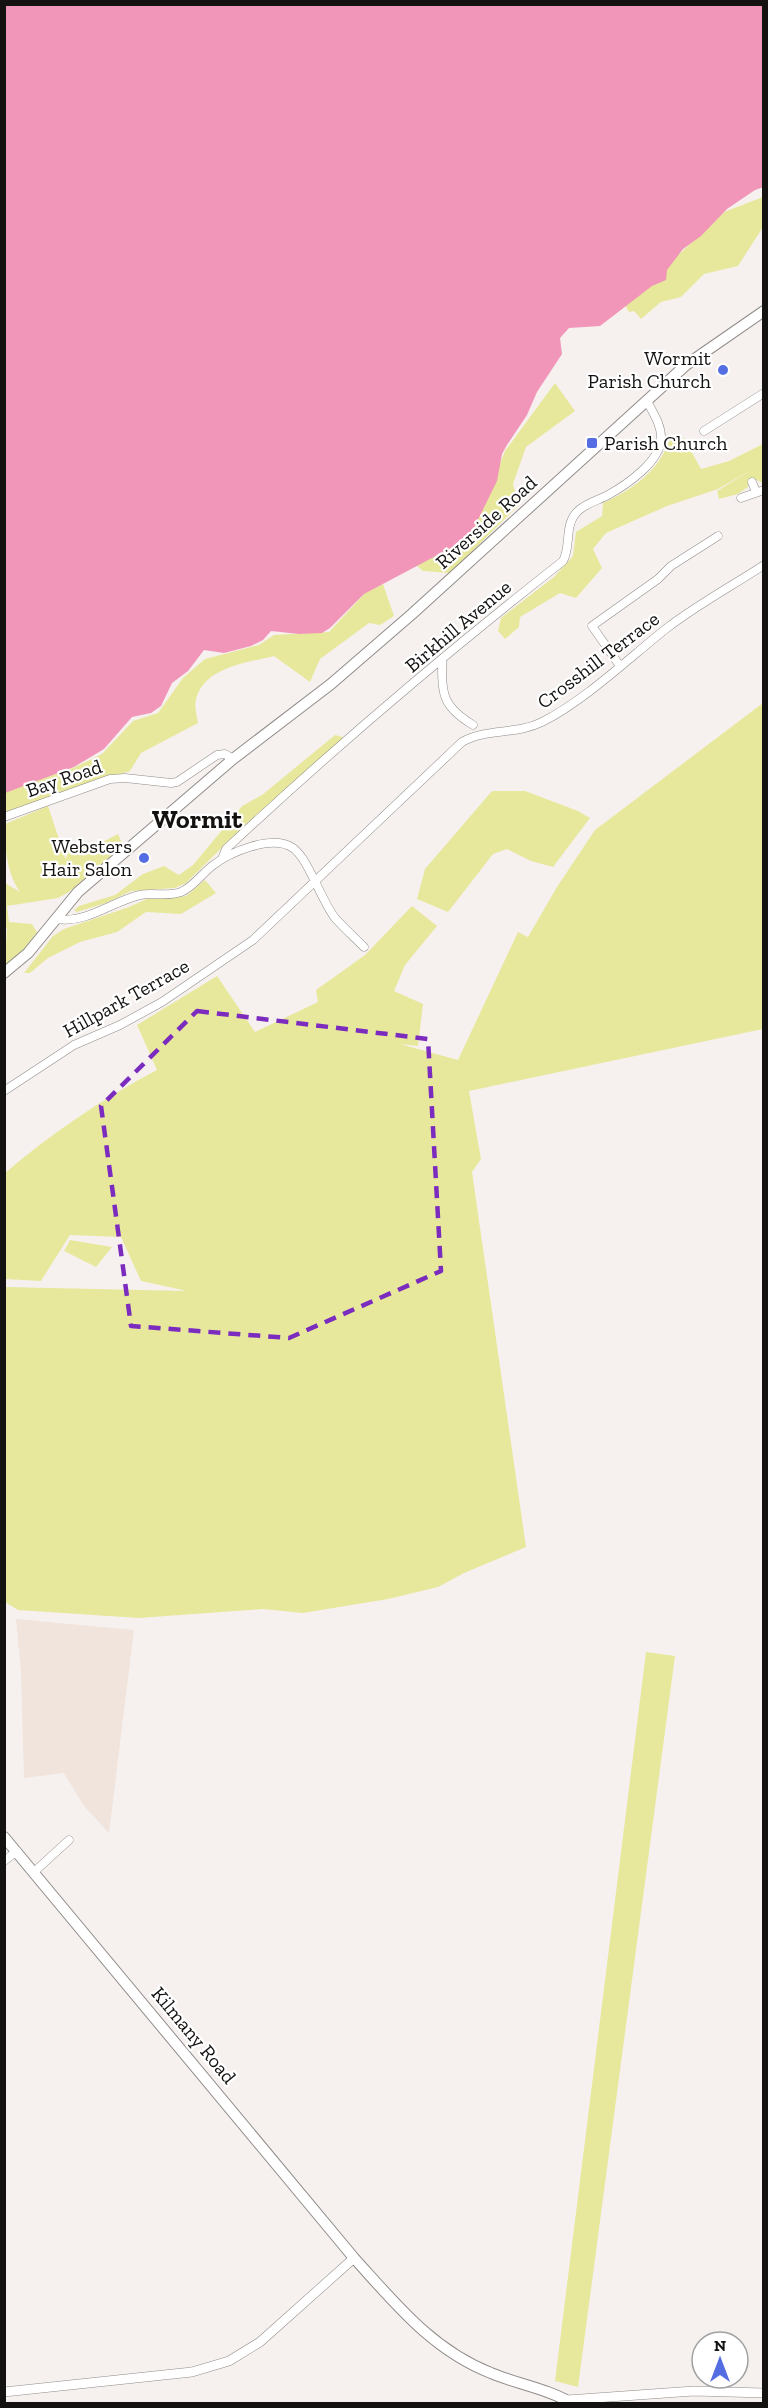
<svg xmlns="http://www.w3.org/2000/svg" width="768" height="2408" font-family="'Zilla Slab',serif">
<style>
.built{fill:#f0e4dd}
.green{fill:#e7e89c}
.water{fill:#f196b9}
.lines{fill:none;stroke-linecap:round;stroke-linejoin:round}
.minor-casing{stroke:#908c89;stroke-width:9}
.tertiary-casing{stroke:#908c89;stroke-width:10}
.secondary-casing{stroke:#908c89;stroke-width:12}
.minor{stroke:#fff;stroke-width:8}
.tertiary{stroke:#fff;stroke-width:9}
.secondary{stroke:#fff;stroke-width:10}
.marked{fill:none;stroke:#7b2cbf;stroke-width:4.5;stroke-dasharray:12 8;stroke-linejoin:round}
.poi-dot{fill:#546de3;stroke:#fff;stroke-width:2}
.labels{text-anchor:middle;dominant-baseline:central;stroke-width:4.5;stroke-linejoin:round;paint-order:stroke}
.poi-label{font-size:20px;fill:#141211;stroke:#fff;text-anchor:end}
.street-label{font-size:20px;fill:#141211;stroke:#fff}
.district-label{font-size:26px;font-weight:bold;fill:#141211;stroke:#fff}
</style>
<rect width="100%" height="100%" fill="#f6f1ef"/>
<!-- built -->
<path class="built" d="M16,1619L134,1630L109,1833L84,1806L64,1773L24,1778L21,1672Z"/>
<!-- green -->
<path class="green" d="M763,197V227L738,266L704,274L681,297L661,302L641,319L634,311L629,312L625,305L724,212Z
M555,383L575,411L526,447L513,484L519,505L450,573L423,571L415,564L490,488L505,451Z
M684,438L701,469L729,461L763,444V463L761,465H763V483L752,478L749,480L748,487L738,494L719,499L717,491L751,470L718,489L667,506L606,533L593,549L602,568L576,598L560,593L520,617L519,627L505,639L498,631L501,618L554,577L573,556L576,532L602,516L603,503C632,490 659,471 670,439Z
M383,584L394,616L380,625L369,623L320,659L310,682L274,656C246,663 205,667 196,699C194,706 197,716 198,723L141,753L130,771L73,789L5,814V791L73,768L102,754L133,721L158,713L183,678L205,659L259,645L274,635L329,632L365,593Z
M763,703V1029L469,1091L481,1159L472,1172L526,1547L464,1573L438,1587L388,1599L303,1613L263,1609L139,1618L18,1610L5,1602V1287L187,1291L141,1281L121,1237L70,1235L41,1281L5,1279V1173C52,1133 102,1099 157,1070L137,1025L217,976L255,1032L318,1002L316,990L365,955L412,906L437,926L405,965L394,991L423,1004L418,1046L400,1044L458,1060L518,932L528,937L557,887L595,830Z
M335,735L346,738L248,822L186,883L175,888L131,891L106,903L77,912L74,910L79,906L115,895L143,874L164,866L179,875L193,865L242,806L262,795Z
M492,791H525L578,811L590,818L553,867L531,861L507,849L493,854L448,912L417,899L425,869Z
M48,806L66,860L67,851L95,846L118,834L123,845L69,892L58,898L7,906L9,922L32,924L37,932L15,961L5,967L7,928L5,926V883L20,892C6,872 5,847 5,824Z
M205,880L216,893L181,914L146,912L117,932L80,942L48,958L30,973H24L53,936L64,929L129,907L147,899H167L186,896Z
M70,1240L112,1247L96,1267L64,1251Z
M646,1652L675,1656L578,2387L555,2381Z"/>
<!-- water -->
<path class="water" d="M5,4L763,5L764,187L755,190L727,209L701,236L683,249L667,270L666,280L652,286L600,326L569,328L560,338L562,354L537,392L527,415L507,445L502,454L497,481L472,532L464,541L364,594L330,628L322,633L299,634L271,631L263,640L251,646L224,653L204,650L188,671L172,683L161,706L151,713L132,717L104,749L74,767L5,793Z"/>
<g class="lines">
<!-- minor casing -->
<g class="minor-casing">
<path id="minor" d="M704,431L764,393
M752,482L756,492
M741,498L764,490
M442,660C442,695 442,706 473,725
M620,666L592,626L658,579L671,566L718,536
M4,817L110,779L125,778L171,783L177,782L217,755L225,754L233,759
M222,859L226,849C334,748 447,652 563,561C572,544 563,524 579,510C587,503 599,500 608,495C626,485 660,462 661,439C662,426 653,413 647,401
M57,919C86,924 113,901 140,895C153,892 167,897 181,892C193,887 202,874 212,866C230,852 272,834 293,848C308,858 321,900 335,918C344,928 354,937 364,947
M4,1091L74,1045L120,1025L162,1002L253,940L462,742C487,728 516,735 542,722C584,701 629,658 667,628C697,605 732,586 764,565
M4,1861L17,1851
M34,1872L69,1840"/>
</g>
<!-- tertiary casing -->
<g class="tertiary-casing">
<path id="tertiary" d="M4,2392L192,2372L229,2361L260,2342L354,2258
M567,2400L694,2391L764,2393"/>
</g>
<!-- secondary casing -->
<g class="secondary-casing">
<path id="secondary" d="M4,973L28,953L78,892L233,759L331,684L412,614L686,365L764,311
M4,1837L354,2258C395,2303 432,2350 491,2373C517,2384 549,2389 573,2404"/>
</g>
<!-- minor -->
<use href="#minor" class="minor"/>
<!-- tertiary -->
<use href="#tertiary" class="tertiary"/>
<!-- secondary -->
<use href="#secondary" class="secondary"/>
</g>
<!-- marked area -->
<path class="marked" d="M197,1011L428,1039L441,1271L289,1338L131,1326L101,1106Z"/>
<!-- markers -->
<g class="poi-dot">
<circle cx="723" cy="370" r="6"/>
<rect x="586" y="437" width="12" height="12" rx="3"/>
<circle cx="144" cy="858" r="6"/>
</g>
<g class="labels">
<!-- poi labels -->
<g class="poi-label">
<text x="711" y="358">Wormit<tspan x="711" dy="23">Parish Church</tspan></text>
<text x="604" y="443" text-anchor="start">Parish Church</text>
<text x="132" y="846">Websters<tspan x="132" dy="23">Hair Salon</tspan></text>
</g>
<!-- street labels -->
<g class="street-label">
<text transform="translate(486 522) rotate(-42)">Riverside Road</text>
<text transform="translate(458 626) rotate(-40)">Birkhill Avenue</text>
<text transform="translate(598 660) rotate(-37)">Crosshill Terrace</text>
<text transform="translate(64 778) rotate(-19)">Bay Road</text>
<text transform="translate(126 998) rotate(-29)">Hillpark Terrace</text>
<text transform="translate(194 2035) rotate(50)">Kilmany Road</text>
</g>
<!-- district labels -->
<g class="district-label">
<text x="197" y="819">Wormit</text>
</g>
</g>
<!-- border -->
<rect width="768" height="2408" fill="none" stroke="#141211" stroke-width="12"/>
<!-- north arrow -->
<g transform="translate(720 2360)"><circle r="28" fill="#ffffff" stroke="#a1a0a0" stroke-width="1.5"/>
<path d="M0-4.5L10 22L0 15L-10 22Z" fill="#546de3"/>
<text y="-9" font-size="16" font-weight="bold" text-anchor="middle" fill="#141211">N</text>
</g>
</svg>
